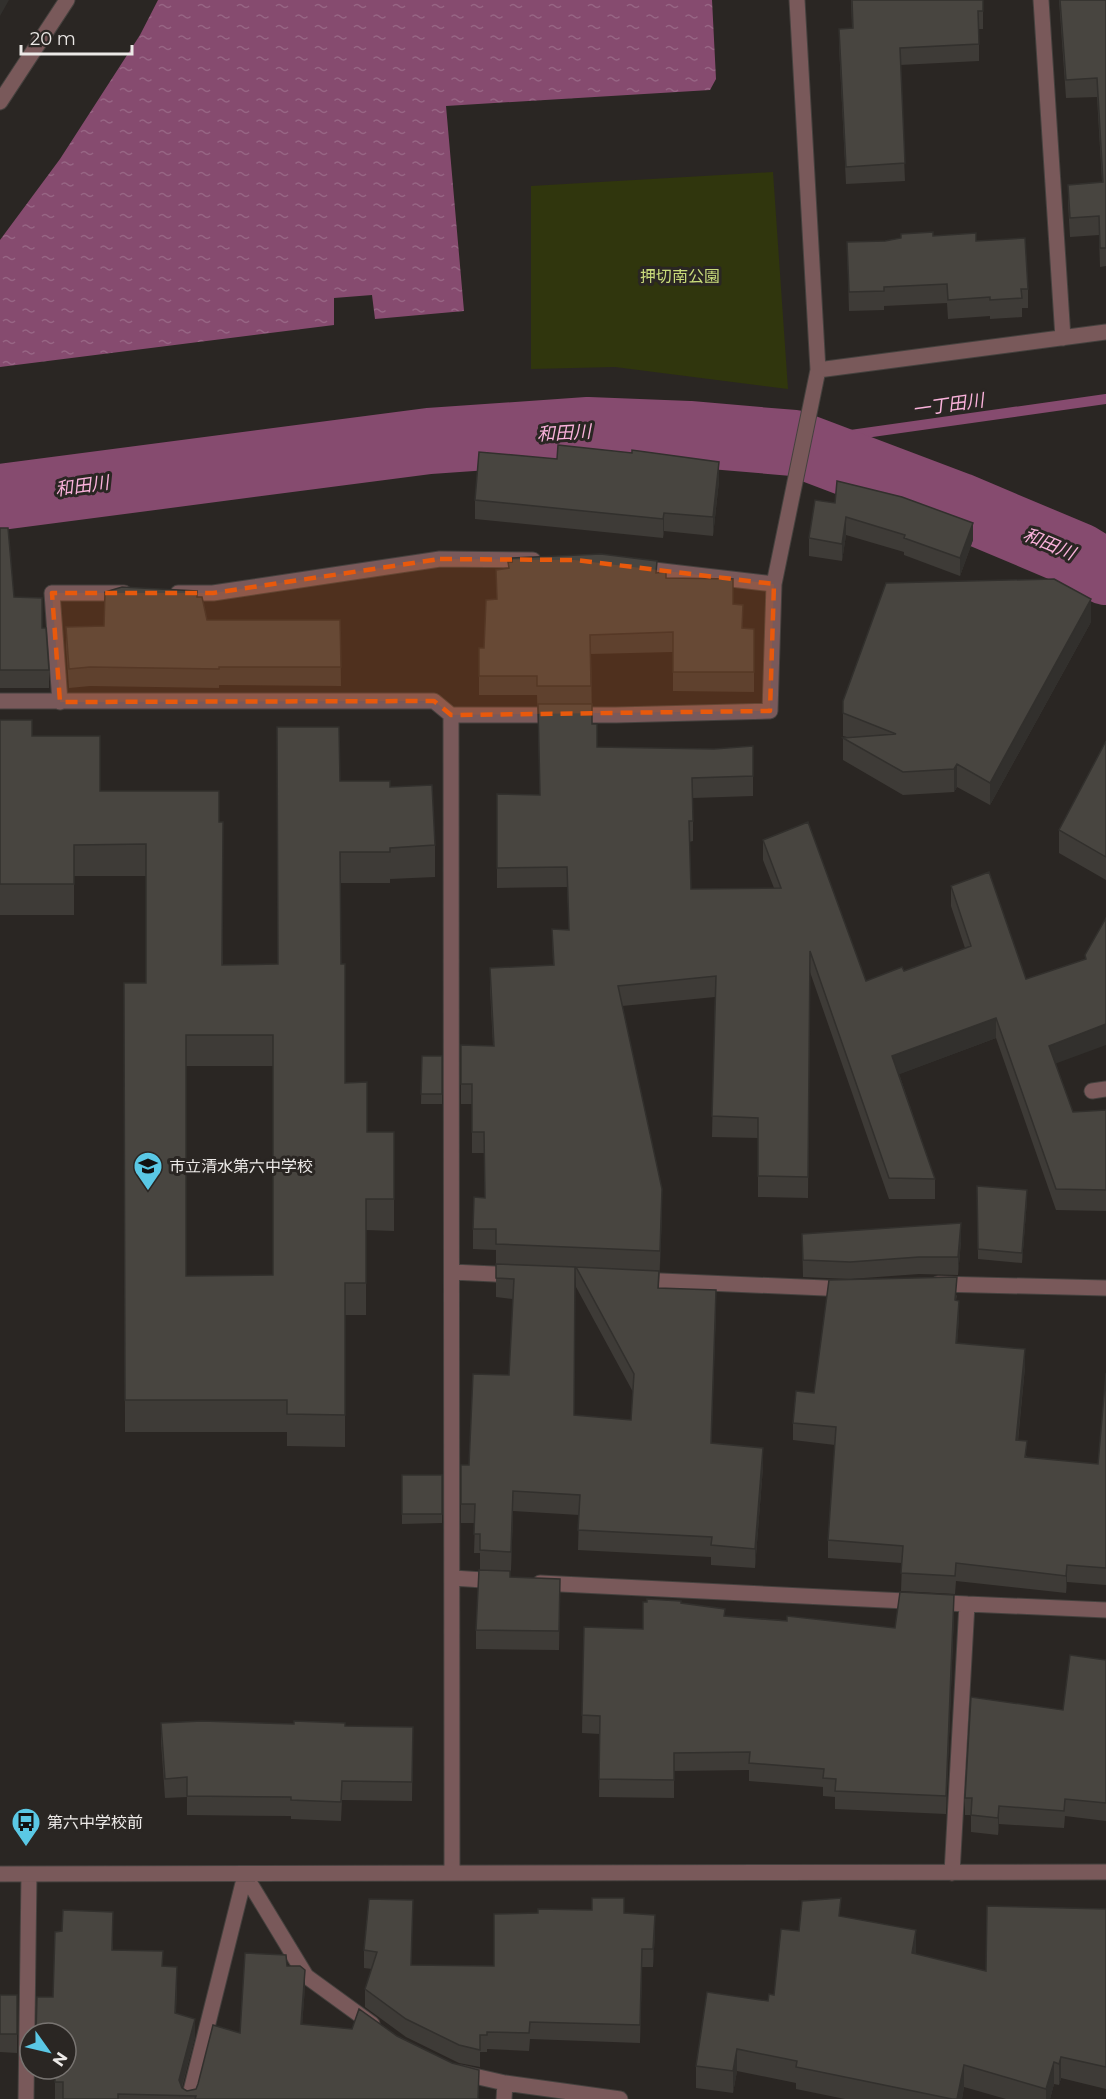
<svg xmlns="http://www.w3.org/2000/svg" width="1106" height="2099" font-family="Montserrat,'Noto Sans JP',sans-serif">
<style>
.green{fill:#30360d}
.water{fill:url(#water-ripples)}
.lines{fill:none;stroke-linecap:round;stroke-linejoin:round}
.stream{stroke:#864b6f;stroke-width:10}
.river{stroke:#864b6f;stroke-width:66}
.minor-casing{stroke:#45413e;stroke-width:17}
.minor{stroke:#79595a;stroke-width:15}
.wall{fill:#3e3b37;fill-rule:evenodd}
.shaded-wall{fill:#32302d}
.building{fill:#484540;stroke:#32302d;stroke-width:1.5;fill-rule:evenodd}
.marked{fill:#e8590c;fill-opacity:0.2;stroke:#e8590c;stroke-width:4.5;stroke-dasharray:12 8;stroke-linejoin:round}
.labels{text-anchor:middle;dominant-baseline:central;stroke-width:6;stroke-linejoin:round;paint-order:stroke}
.park-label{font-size:16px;fill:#c8da7a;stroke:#2a2623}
.poi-label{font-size:16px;fill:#ece9e7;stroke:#2a2623;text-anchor:start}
.water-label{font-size:18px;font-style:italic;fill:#fab2db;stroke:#2a2623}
</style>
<defs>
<pattern id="water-ripples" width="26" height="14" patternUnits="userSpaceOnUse" patternTransform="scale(1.5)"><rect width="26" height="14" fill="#864b6f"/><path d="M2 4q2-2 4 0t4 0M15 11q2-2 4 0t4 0" fill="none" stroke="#976584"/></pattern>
</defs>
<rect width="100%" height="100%" fill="#2a2623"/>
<!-- green -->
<path class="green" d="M773,172L788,389L615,367L531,369V186Z"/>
<!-- water -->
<path class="water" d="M158,0H712L716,79L710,90L446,106L464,311L375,319L372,295L334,298V325L0,367V240L60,159L140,35Z"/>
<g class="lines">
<!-- stream -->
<path class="stream" d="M794,443L1106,399"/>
<!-- river -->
<path class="river" d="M0,497L429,441L588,430L689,434L794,443L958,505L1079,556L1106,572"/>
<!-- minor casing -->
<g class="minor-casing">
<path id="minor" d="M1041,0L1063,338
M0,102L67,0
M818,370L1106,332
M637,568L774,584
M178,593H213L440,559L533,560
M0,701H434L451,715
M60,702L52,593H124
M1092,1091L1106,1089
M452,1272L516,1275
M638,1280L848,1289
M938,1284L1106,1288
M453,1578L498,1581
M540,1583L967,1604L952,1873
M967,1604L1106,1610
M452,1871L451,715H616L770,711L774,584L818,370L797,0
M0,1874L1106,1872
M461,2073L505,2083L620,2099
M26,2099L29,1874
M189,2099L245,1875L306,1976L372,2024
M504,2099L505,2083"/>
</g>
<!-- minor -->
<use href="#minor" class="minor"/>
</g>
<!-- wall -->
<path class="wall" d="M851,0H983V29H979V61L900,65L905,181L846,184L839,46V29L852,28Z
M1059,0H1106V266L1100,267L1099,235L1070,237L1068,203V185L1102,182L1097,97L1066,98Z
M933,236L976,241L1028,289V308H1022V317L990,319V316L948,319L947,303L884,306V310L849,311L847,242L885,241Z
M719,481L713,536L664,531L663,538L475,519V500Z
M815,500L973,540L960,576L904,555V552L846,535L842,561L809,556V538Z
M0,528L14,597L42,628L49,670V688H0Z
M496,570L657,573L666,578L733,604L743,628L754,629V692L673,691V652L591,654L592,724L597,747L714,749L753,746V796L693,798V841L689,842L691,889L774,888L763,860V840L866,981L904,971L965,948L951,906V886L1026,979L1085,960V955L1106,918L1056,1064L1073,1112L1106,1110V1211L1056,1210L996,1038L899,1074L935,1179V1199H889L810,972L808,1198L758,1197V1138L712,1137L715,997L622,1006L662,1210L659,1288L716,1309L711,1443L763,1467L755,1568L711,1565V1557L578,1550L579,1515L513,1511L511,1571L480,1570V1553H474L475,1523H461V1465H469L509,1375L513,1299L496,1297V1250L473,1249V1229L485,1198L484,1153H472V1104H461V1045L493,1046L490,989V968L553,965L552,929H569L567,887L497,888V794L540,795L537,695H479V648H484L497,599ZM575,1268L576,1287L633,1392L631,1420L574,1415Z
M197,597L207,620H340L341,686L219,685V688L90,686L69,688L66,646V627L104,626Z
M1091,622L990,805L957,787L954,792L903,795L843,760V738L847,737L843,736V701Z
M0,720L32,736L100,791L219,822L223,965L278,964L340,781L390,787L435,845V877L390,879V883H340L341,964L345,1083L367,1132H394V1231L366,1230V1315H345V1447L287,1446V1432H125L124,983H146V876H74V915H0ZM186,1066H273V1275L186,1276Z
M1106,741V880L1059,853V830Z
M422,1056H442V1104H421Z
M977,1186L1027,1200L1022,1263L978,1259Z
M802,1234L961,1241L958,1275L919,1274L850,1279L803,1277Z
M957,1295L956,1300L959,1318L957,1343L1025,1367L1018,1441L1027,1457L1098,1464L1106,1373V1585L1067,1582L1066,1593L956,1581L955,1594L901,1591L902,1563L828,1558V1540L835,1445L793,1440V1423L814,1393Z
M402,1475H442V1523L402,1524Z
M560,1598L559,1650L476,1649V1630Z
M681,1603L725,1616L895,1628L954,1613L946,1814L835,1809V1797L823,1796V1787L749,1781V1770L674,1771V1798L599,1797L600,1734L582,1733L584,1627L643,1629Z
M1106,1660V1821L1065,1816L1064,1828L999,1824L998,1835L971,1832V1815H965V1798L1063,1710Z
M161,1723L413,1727L412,1801L342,1800L341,1821L291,1819V1816L187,1815V1797L165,1798L161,1742Z
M369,1899L412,1965L494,1966L624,1913L655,1932L653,1967H642L640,2043L530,2039L529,2051L487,2049V2052H480V2067L459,2063L406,2037L365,2007V1989L372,1969L364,1968V1950Z
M1106,1909V2089L1061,2078L1059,2085L1054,2084L1050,2099H1006L964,2087L962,2099H845L796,2089V2083L737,2071L733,2093L696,2088V2066L774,1995L799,1931L841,1917L916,1952V1954L986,1971Z
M113,1930V1950L163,1966L177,1984L176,2013L195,2037L182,2088L187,2091L196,2089L240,2033L287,1966L305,1987L302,2025L479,2099H55V2069H66Z
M0,1995H17V2053L0,2052Z"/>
<!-- shaded-wall -->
<path class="shaded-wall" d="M0,0H9L0,16Z
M719,462V481L713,536V517Z
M664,513V531L663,538V519Z
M846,517V535L842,561V544Z
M973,523V540L960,576V558Z
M1091,599V622L990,805V783Z
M957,764V787L954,792V769Z
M996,1018V1038L892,1077V1056Z
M1106,1024V1045L1049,1066V1046Z
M662,1189V1210L660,1271V1251Z
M1027,1190V1200L1022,1263V1253Z
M961,1223V1241L958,1275V1257Z
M716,1290V1309L711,1463V1443Z
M959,1301V1318L956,1360V1343Z
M1025,1349V1367L1016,1458V1440Z
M763,1448V1467L755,1568V1549Z
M513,1491V1511L511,1571V1552Z
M1067,1565V1582L1066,1593V1576Z
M560,1579V1598L559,1650V1631Z
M954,1595V1613L946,1814V1796Z
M999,1806V1824L998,1835V1818Z
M655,1915V1932L653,1967V1949Z
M916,1930V1952L912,1975V1953Z
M642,1949V1967L640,2043V2025Z
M305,1970V1987L301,2042V2024Z
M195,2019V2037L179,2097V2080Z
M737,2049V2071L733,2093V2071Z
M1061,2057V2078L1059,2085V2064Z
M1054,2062V2084L1050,2099H1046V2089Z
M964,2065V2087L962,2099H957Z"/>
<!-- building -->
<path class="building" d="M852,0H983V11H978L979,44L900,48L905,163L846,167L839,29L853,28Z
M1060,0H1106V248H1100L1099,216L1070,218L1068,185L1103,182L1097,78L1066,80Z
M933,232V236L976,233V241L1025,238L1028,289H1021L1022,298L990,300V297L948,300L947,284L884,287V291L849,292L847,242L885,241L901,238V234Z
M558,445L632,453V450L719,462L713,517L664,513L663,519L475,500L479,452L557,459Z
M837,481L902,497L973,523L960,558L904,538L905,535L846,517L842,544L809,538L815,500L835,503Z
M0,528H8L14,597L42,598V628H46L49,670H0Z
M601,554L657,561L656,573L666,572V578L733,579V604L743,605L742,628L754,629V672H673V632L590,635L591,686H537V676H479V648H484L486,600L497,599L496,570L509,568L508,562H512V558Z
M1054,579L1091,599L990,783L957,764L954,769L903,772L843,738L896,734L843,713V701L886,583Z
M122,587L197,591V597H202L207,620H340L341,667H219V669L90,667L69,669L66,627L104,626L105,592Z
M538,704H592V724H597V747L714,749L753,746V776L692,778L693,821H689L691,889L781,888L763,840L808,822L866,981L902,967L904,971L971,946L951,886L989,872L1026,979L1086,959L1085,955L1106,918V1024L1049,1046L1073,1112L1106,1110V1190L1056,1189L996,1018L892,1056L935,1179L889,1178L810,951L808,1177L758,1176V1118L712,1116L716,976L618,986L662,1189L660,1251L496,1244V1229H473L474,1197L485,1198L484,1132H472V1084H461V1045L494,1046L490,968L554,965L552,929L569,930L567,867L497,868V794L540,795Z
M0,720H32V736H100V791H219V822H223L222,965L278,964L277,727H339L340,781H390V787L432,785L435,845L390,848V852H340L341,964H345V1083L367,1082V1132H394V1199H366V1283H345V1415L287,1414V1400H125L124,983H146V844L74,845V884H0ZM186,1035H273V1275L186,1276Z
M1106,741V857L1059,830Z
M422,1056H442V1094H421Z
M977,1186L1027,1190L1022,1253L978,1249Z
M961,1223L958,1257H919L850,1262L803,1260L802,1234Z
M496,1264L575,1267L574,1415L631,1420L634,1374L576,1267L659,1271L658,1288L716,1290L711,1443L763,1448L755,1549L711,1545L712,1537L578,1530L580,1495L513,1491L511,1552L480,1550V1534H474L475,1504H461V1465H469L473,1374L509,1375L514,1279L496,1278Z
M957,1277L955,1300L959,1301L956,1343L1025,1349L1016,1440L1027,1441L1025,1457L1098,1464L1106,1373V1568L1067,1565L1066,1576L956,1563L955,1576L901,1573L903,1546L828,1540L836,1427L793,1423L796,1391L814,1393L829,1280Z
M402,1475H442V1514H402Z
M479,1570L510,1571V1577L560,1579L559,1631L476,1630Z
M900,1592L954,1595L946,1796L835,1791L836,1779L823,1778L824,1769L749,1763L750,1752L674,1753V1780L599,1779L600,1716L582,1715L584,1627L643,1629V1602H647V1599L681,1601V1603L725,1609L724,1616L787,1621V1616L895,1628Z
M1070,1655L1106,1660V1803L1065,1799L1064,1811L999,1806L998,1818L971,1815L972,1798H965L971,1697L1063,1710Z
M202,1721L294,1724V1721L345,1723V1726L413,1727L412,1782L342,1781L341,1802L291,1800V1797L187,1796V1777L165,1779L161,1723Z
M592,1898H624V1913L655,1915L653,1949H642L640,2025L530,2022L529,2033L487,2032V2035H480V2050L459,2045L406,2019L365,1989L377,1952L364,1950L369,1899L413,1900L411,1965L494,1966V1914L538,1913V1909L592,1910Z
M841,1898L839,1916L916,1930L912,1953L986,1971L987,1906L1106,1909V2067L1061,2057L1059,2064L1054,2062L1046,2089L964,2065L957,2099H952L796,2067L797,2061L737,2049L733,2071L696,2066L707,1992L768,2001L769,1994L774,1995L781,1929L799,1931L802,1901Z
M63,1910L113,1912L112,1950L163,1951L162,1966L177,1967L175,2013L195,2019L179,2080L182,2088L187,2091L196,2089L198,2084L213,2025L240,2033L245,1953L286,1955L287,1966H300L305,1970L301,2024L352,2029L359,2009L397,2036L452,2063L479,2070L478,2099H195L196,2096L118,2094V2099H63V2082H55V2069H66V2033H36L37,1997H53L55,1932L62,1931Z
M0,1995H17V2034H0Z"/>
<!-- marked area -->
<path class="marked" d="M440,559L575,560L774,584L770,711L451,715L434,701L60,702L52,593H213Z"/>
<!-- icons -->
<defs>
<g id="school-pin" transform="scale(1.5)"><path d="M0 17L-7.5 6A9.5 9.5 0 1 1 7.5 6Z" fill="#5ac8e5" stroke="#2a2623"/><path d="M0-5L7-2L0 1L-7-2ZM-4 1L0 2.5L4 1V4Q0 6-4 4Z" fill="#111"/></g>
<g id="bus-pin" transform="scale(1.5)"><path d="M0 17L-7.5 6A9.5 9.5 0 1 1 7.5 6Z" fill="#5ac8e5" stroke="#2a2623"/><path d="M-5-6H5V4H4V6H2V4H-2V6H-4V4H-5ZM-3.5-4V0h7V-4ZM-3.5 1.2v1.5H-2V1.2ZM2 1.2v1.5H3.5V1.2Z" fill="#111"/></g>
</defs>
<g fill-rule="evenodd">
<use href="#school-pin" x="148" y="1166"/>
<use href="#bus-pin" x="26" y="1822"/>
</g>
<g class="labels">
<!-- park labels -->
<g class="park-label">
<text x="680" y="276">押切南公園</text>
</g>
<!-- poi labels -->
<g class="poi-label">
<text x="169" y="1166">市立清水第六中学校</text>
<text x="47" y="1822">第六中学校前</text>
</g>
<!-- water labels -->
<g class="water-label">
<text transform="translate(948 405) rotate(-8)">一丁田川</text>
<text transform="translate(564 433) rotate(-3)">和田川</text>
<text transform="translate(82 486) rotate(-8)">和田川</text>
<text transform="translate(1049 544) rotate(23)">和田川</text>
</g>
</g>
<!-- north arrow -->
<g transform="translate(48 2051) rotate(124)"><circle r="28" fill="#2a2623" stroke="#787471" stroke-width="1.5"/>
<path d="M0-4.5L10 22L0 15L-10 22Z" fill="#5ac8e5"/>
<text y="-9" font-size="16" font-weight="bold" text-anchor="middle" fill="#ece9e7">N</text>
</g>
<!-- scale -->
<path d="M21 45v9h111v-9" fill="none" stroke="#ece9e7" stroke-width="3"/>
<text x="30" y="45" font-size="18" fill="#ece9e7" stroke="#2a2623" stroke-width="4.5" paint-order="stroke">20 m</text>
</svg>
